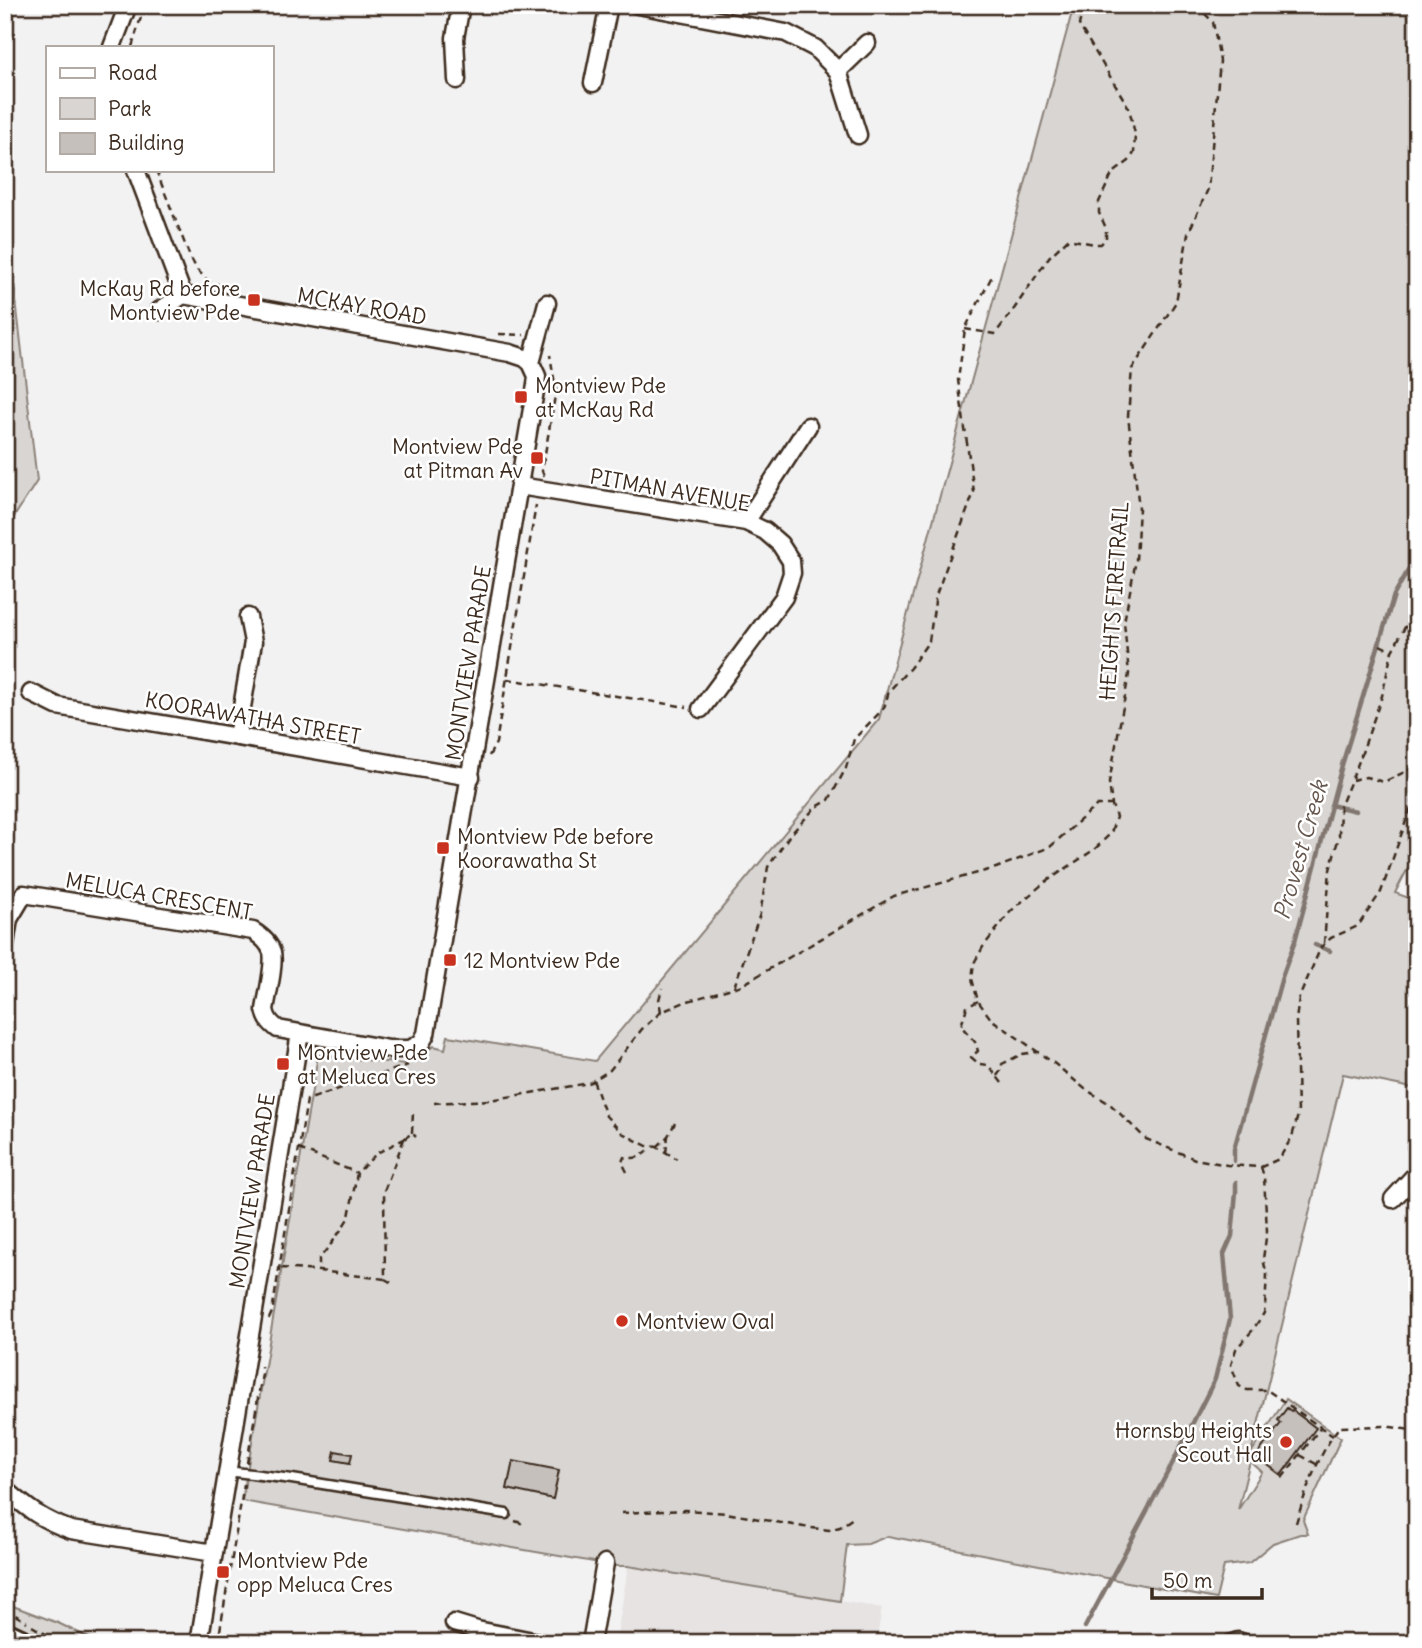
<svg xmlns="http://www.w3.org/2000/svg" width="1422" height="1648" font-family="Delius,sans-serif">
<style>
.built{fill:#e6e3e2}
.green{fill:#d8d5d2;stroke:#8a8078;stroke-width:2;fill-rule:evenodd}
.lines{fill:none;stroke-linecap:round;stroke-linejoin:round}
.stream{stroke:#827770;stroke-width:4.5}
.building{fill:#c6c0bd;stroke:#3b2a1e;stroke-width:2}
.lane-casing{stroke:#3b2a1e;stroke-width:13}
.street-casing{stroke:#3b2a1e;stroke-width:21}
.primary-casing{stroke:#3b2a1e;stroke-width:32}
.path{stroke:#3b2a1e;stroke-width:2.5;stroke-dasharray:7 5;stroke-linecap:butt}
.lane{stroke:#fff;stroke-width:8}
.street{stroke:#fff;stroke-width:16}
.primary{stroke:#fff;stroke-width:26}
.poi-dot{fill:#c8321e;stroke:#fff;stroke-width:2.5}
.labels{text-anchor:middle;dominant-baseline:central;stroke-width:5;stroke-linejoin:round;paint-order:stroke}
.poi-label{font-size:21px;fill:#3b2a1e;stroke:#fff;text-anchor:start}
.street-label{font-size:21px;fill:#3b2a1e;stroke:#fff}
.water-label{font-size:23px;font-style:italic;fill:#65574e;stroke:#fff}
</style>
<rect width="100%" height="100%" fill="#f3f2f2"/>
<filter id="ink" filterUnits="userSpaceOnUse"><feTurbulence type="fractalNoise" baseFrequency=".0143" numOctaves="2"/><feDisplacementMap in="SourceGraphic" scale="14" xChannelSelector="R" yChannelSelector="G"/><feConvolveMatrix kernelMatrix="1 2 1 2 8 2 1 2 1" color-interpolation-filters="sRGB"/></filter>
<g filter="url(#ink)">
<!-- built -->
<path class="built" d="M628,1566L882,1608L876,1643H616Z"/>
<!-- green -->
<path class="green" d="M1074,5H1417V851L1395,893L1417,901V1089L1343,1074L1251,1453L1286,1399L1341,1438L1303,1520L1308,1534H1300L1273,1543L1249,1563L1224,1566L1216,1599L888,1536L868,1544L847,1545L840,1601L628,1566H617L242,1501L318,1055L405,1064L434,1046L445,1049L448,1036L595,1061L879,719ZM1250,1461L1262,1472L1238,1510Z
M5,206L37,481L5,531Z
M5,1603L58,1623L100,1643H42L5,1626Z"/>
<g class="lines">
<!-- stream -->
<path class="stream" d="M1331,805L1356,811
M1315,945L1330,951
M1234,1161V1149L1282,977L1295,941L1342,765L1394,595L1417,555
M1085,1627L1171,1466L1215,1379L1230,1319L1224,1254L1232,1236L1236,1192V1182"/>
</g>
<!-- building -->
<path class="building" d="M1287,1408L1291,1411L1292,1410L1316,1428L1281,1475L1256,1456L1281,1423L1278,1420Z
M335,1451L352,1454L350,1463L333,1460Z
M513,1461L559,1470L553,1499L507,1489Z"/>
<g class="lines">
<!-- lane casing -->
<g class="lane-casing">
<path id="lane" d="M227,1471L292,1479L506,1514"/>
</g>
<!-- street casing -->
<g class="street-casing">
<path id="street" d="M638,5L786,33L815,48L838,71L867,43
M112,47L128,5
M838,71L858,135
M457,80L455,38L461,5
M593,83L609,5
M136,170L183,295
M159,311L183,295L510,353L525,358L531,363
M519,486L746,522L765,531L780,544L791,561L792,573L784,597L701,709
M746,522L808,426
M31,693L57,706L471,777
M237,737L253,642L248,617
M5,945L9,919L24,894L253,931C261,936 269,942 272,952C275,965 267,996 265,1010C267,1019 270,1023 278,1029L389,1049H410L421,1043L426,1034L536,385L537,376L531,363L547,303
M1417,1146V1148
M1393,1199L1417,1173
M5,1489C28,1509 42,1520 71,1530L214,1553
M454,1623L477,1630L543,1643
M199,1643L300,1033
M591,1643L605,1563
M1232,1643L1238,1641L1244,1643"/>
</g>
<!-- primary casing -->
<g class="primary-casing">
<path id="primary" d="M5,1636L20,1643"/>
</g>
<!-- path -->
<path class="path" d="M1196,5L1213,22L1220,61L1208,189L1188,234L1176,302L1132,369L1128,416L1139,508L1136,560L1124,622L1129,674L1109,783L1112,805L1116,817L1111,833L1095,849L1044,883L1011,911L983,947L974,963L972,979L978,1001L991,1019L1055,1064L1085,1089L1110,1104L1146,1139L1195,1159L1227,1165L1261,1167L1279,1159L1292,1137L1298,1115L1296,1020L1299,998L1321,947L1331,938L1358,926L1381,892L1417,790
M132,47L141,17
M156,170L190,257L198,271L210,282L220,285
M965,329L995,334L1014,309L1049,257L1068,239L1094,244H1101L1106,238V228L1099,213V202L1112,174L1129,161L1134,153L1135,134L1129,108L1079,25L1084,5
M499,334L524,335
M544,476L542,471L556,390L550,355
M1380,645L1392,651
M507,679L687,707
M489,756L496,743L536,505
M1352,780L1366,777L1384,782L1411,769H1417
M1324,943L1330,870L1339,836L1340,807L1359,761L1382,696L1392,651L1417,605
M734,987L760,914L768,867L789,836L815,808L829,800L846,768L854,739L884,708L889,691L910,668L929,641L936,595L974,492L958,380L965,329L992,276
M978,1001L967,1007L961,1026L975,1042L978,1051L971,1057L979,1064L988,1065L1002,1083
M661,1012L659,1000L662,988
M997,1076L1002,1068V1064L1022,1054L1037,1052
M593,1080L606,1116L622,1133L647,1146L657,1147L677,1159
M434,1103L490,1100L589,1083L610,1070L642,1029L661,1012L685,1002L742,985L894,896L996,868L1050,847L1097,805H1112
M412,1133L413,1112
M404,1139L384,1191L385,1279L319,1271V1259L335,1239L349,1217L357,1173L377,1153Z
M404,1139L412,1133L416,1137
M657,1147L668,1136L675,1123
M299,1149L357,1173
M666,1153L668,1136
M1261,1167L1264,1177L1267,1231L1263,1259L1267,1275L1265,1307L1264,1313L1252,1331L1236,1349L1231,1365L1239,1386L1247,1390H1267L1333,1436
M627,1172L622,1162L624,1157C638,1160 642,1156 652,1147
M281,1268L319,1271
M385,1279L392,1283
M269,1319L272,1312L307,1100L408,1065
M1300,1455L1318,1465
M247,1463L262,1374L261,1366
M1282,1478L1321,1427
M621,1513L685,1510L726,1513L804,1527L829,1530L840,1527L853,1518
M515,1521L521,1523L522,1520
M1296,1523C1306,1490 1318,1455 1339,1427L1384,1426L1417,1431
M5,1609L27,1622
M32,1626L52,1638L67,1643
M218,1643L244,1484"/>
<!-- lane -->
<use href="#lane" class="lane"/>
<!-- street -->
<use href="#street" class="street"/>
<!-- primary -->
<use href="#primary" class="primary"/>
</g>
</g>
<!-- markers -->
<g class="poi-dot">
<rect x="247" y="293" width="14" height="14" rx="3.5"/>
<rect x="514" y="390" width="14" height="14" rx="3.5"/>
<rect x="530" y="451" width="14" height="14" rx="3.5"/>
<rect x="436" y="841" width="14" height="14" rx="3.5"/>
<rect x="443" y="953" width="14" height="14" rx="3.5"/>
<rect x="276" y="1057" width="14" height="14" rx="3.5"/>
<circle cx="622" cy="1321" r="7"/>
<circle cx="1286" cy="1442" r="7"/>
<rect x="216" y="1565" width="14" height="14" rx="3.5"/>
</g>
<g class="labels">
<!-- poi labels -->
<g class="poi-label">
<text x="240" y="288" text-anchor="end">McKay Rd before<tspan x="240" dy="24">Montview Pde</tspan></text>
<text x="535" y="385">Montview Pde<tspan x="535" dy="24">at McKay Rd</tspan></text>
<text x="523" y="446" text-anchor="end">Montview Pde<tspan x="523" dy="24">at Pitman Av</tspan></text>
<text x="457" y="836">Montview Pde before<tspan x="457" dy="24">Koorawatha St</tspan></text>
<text x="464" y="960">12 Montview Pde</text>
<text x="297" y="1052">Montview Pde<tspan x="297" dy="24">at Meluca Cres</tspan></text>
<text x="636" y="1321">Montview Oval</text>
<text x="1272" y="1430" text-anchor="end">Hornsby Heights<tspan x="1272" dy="24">Scout Hall</tspan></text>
<text x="237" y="1560">Montview Pde<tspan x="237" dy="24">opp Meluca Cres</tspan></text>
</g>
<!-- street labels -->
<g class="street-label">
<text transform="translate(362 306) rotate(10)">MCKAY ROAD</text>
<text transform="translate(670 490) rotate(10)">PITMAN AVENUE</text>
<text transform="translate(1114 601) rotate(-86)">HEIGHTS FIRETRAIL</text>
<text transform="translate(468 663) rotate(-81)">MONTVIEW PARADE</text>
<text transform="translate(253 718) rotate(10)">KOORAWATHA STREET</text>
<text transform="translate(159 896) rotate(10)">MELUCA CRESCENT</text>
<text transform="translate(252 1191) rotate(-81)">MONTVIEW PARADE</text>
</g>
<!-- water labels -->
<g class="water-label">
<text transform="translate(1300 850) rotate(-74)">Provest Creek</text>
</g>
</g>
<!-- margin -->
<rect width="1422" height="1648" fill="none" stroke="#fff" stroke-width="28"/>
<rect x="14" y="14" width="1394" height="1620" fill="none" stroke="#3b2a1e" stroke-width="2.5" filter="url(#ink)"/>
<!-- legend -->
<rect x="46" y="46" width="228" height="126" fill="#ffffff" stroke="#b1aaa5" stroke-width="2"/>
<rect x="60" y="68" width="35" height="10" fill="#ffffff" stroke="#b1aaa5" stroke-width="2"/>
<text x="108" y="80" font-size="21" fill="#3b2a1e">Road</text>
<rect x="60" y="98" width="35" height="21" fill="#d8d5d2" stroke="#b1aaa5" stroke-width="2"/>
<text x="108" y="116" font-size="21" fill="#3b2a1e">Park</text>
<rect x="60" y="133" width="35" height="21" fill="#c6c0bd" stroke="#b1aaa5" stroke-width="2"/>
<text x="108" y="150" font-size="21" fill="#3b2a1e">Building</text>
<!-- scale -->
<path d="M1152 1588v10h110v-10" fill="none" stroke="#3b2a1e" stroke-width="3.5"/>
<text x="1163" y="1588" font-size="21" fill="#3b2a1e" stroke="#ffffff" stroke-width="5" paint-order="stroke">50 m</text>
</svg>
